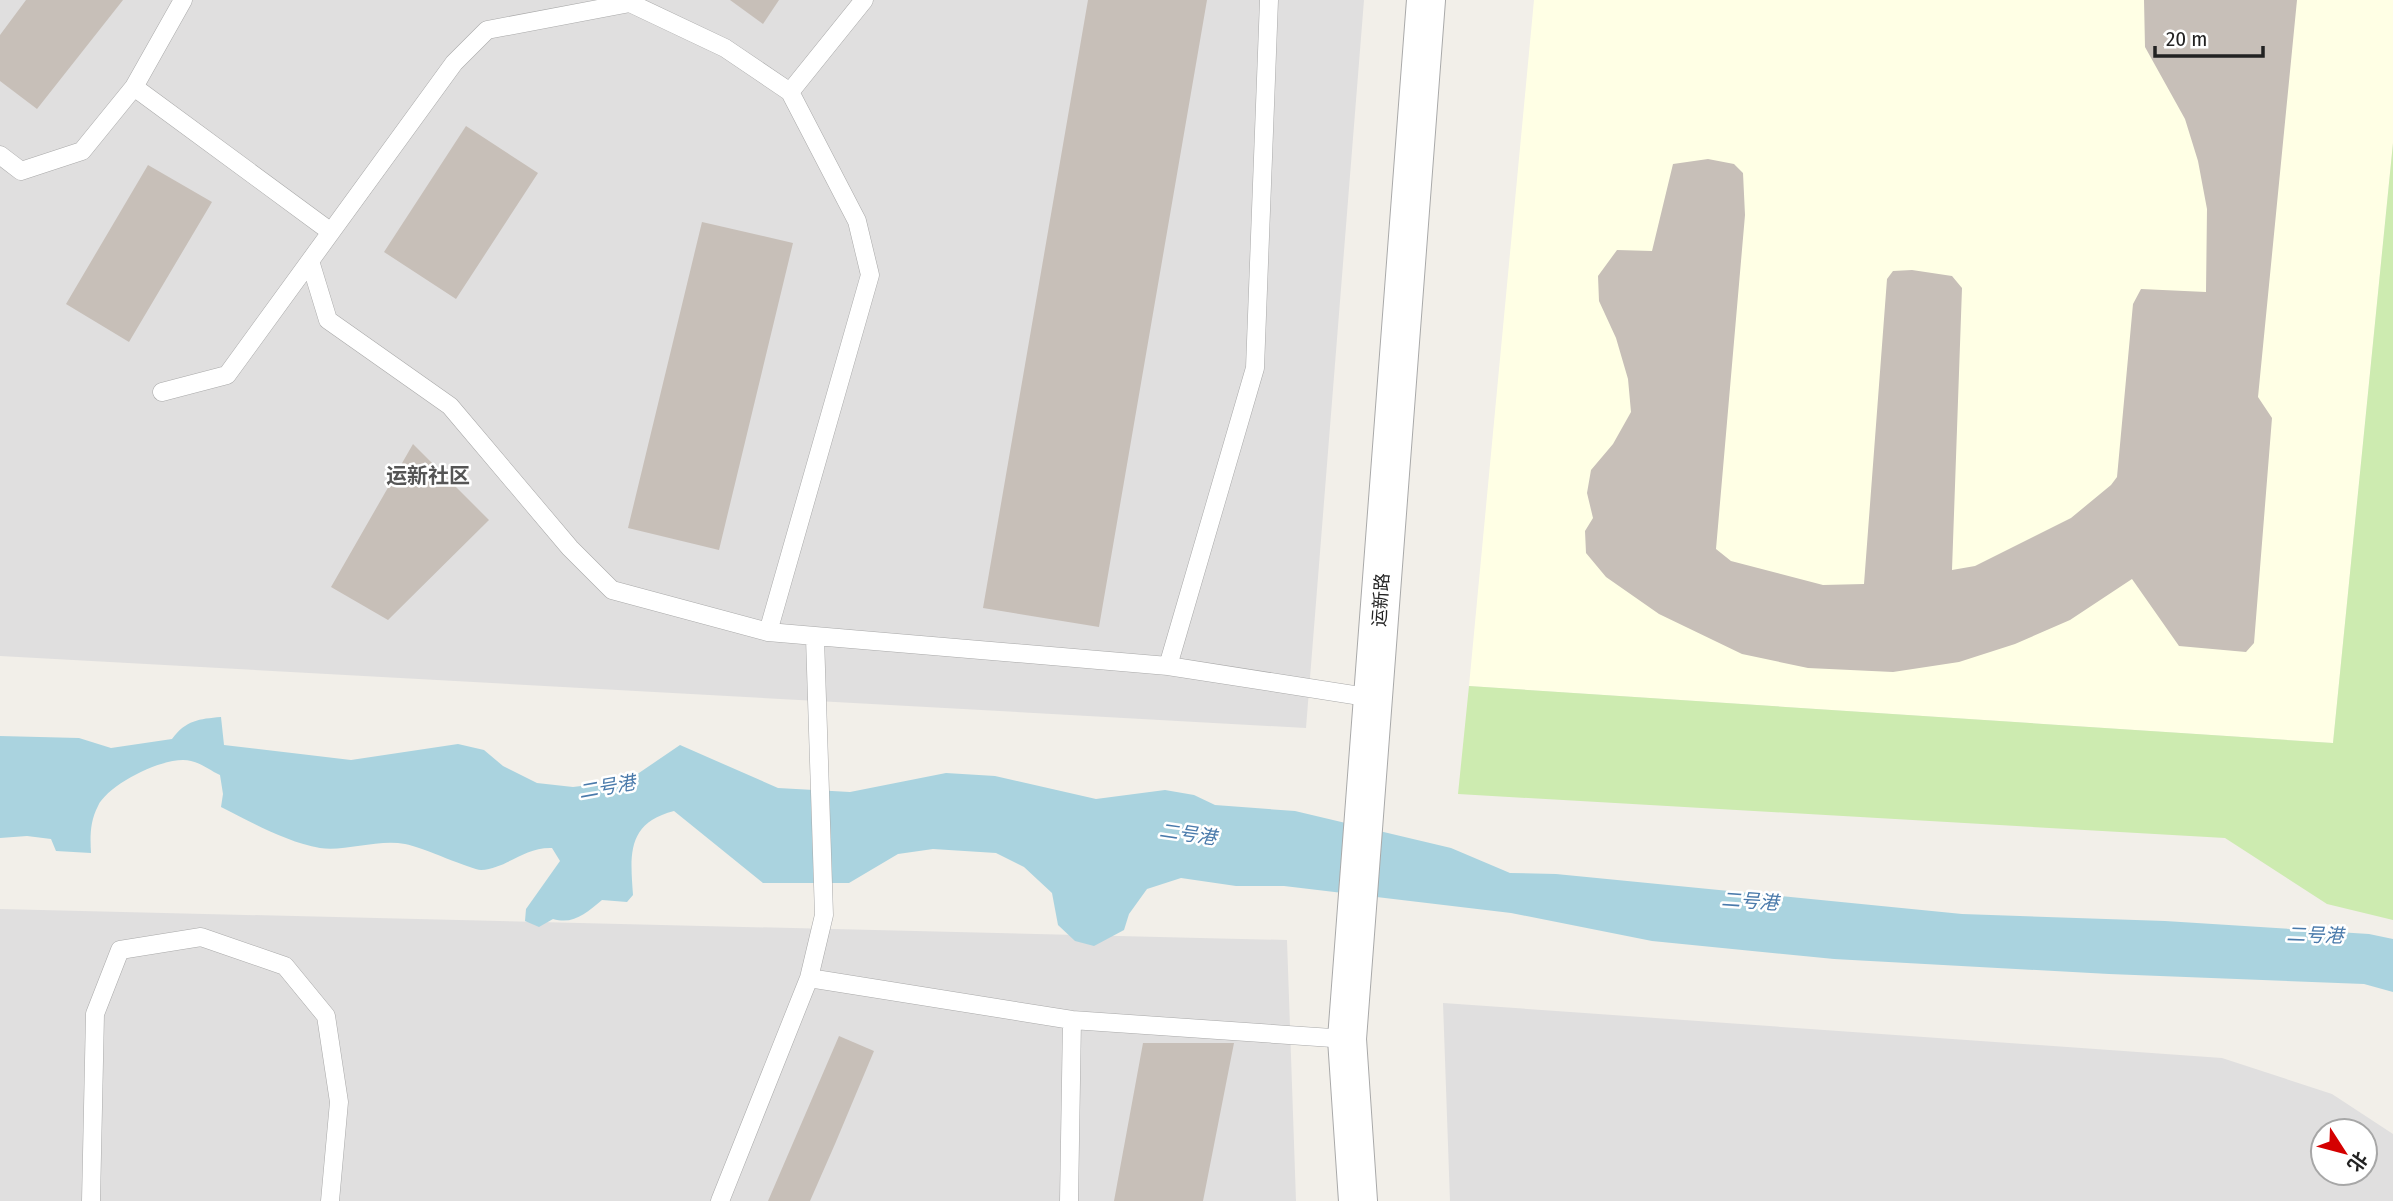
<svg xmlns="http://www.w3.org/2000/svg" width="2393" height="1201" font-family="'Fira Sans Condensed','Noto Sans SC',sans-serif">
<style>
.residential{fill:#e0dfdf;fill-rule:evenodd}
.education{fill:#ffffe5}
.grass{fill:#cdebb0}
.water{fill:#aad3df}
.building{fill:#c7bfb8}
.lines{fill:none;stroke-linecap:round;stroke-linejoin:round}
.service-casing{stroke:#a9a9a9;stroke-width:19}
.tertiary-casing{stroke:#a9a9a9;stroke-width:40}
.service{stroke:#fff;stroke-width:18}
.tertiary{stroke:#fff;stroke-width:38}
.labels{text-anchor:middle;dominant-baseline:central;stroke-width:5;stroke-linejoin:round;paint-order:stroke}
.street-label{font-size:18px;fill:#222;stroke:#fff}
.water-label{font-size:19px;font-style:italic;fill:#4a7aab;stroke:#fff}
.quarter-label{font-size:21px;font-weight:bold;fill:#555;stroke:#fff}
</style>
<rect width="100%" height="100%" fill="#f2efe9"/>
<!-- residential -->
<path class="residential" d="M0,0H1364L1306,728L0,656Z
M0,909L1287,940L1296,1201H0Z
M1443,1003L2222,1058L2332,1094L2393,1134V1201H1450ZM2323,1131H2365V1173H2323Z"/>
<!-- education -->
<path class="education" d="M1534,0H2393V143L2333,743L1469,686Z"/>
<!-- grass -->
<path class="grass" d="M2393,143V920L2327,904L2225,838L1458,794L1469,686L2333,743Z"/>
<!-- water -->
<path class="water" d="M221,717L224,745L351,760L458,744L484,750L503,766L537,783L573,787L606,783L636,775L680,745L778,788L850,792L946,773L995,776L1096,799L1165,790L1194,795L1215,805L1295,811L1451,848L1510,873L1556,874L1962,914L2165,921L2369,934L2393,939V992L2364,984L2109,974L1834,959L1652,941L1511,913L1284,886H1236L1181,878L1147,889L1129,914L1124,930L1094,946L1075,941L1058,925L1052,893L1024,867L996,853L933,849L898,854L849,883H763L674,811C627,823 630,854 633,895L627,902L602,900C586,913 574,925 553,919L539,927L525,921L526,909L560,861L552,848C524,847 508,868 481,870C472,870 422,847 405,844C377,839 344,852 320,848C286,842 251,822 221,807L223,794L220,775C211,771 201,763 191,761C168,754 108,784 98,806C90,821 90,837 91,853L56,851L51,839L27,836L0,838V736L79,738L111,748L172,739C186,720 199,719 221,717Z"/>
<!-- building -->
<path class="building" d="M26,0H123L37,109L0,81V35Z
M730,0H779L763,24Z
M1088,0H1207L1099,627L983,608Z
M2144,0H2297L2258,397L2272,418L2254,643L2246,652L2179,646L2132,579L2070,620L2015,644L1959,662L1893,672L1808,668L1742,654L1659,614L1606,577L1586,553L1585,531L1593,518L1587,493L1591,470L1613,444L1631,412L1628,379L1616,338L1599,301L1598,276L1617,250L1652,251L1673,164L1708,159L1734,164L1743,173L1745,215L1716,549L1731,561L1823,585L1864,584L1887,279L1893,271L1912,270L1952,276L1962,288L1952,570L1975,566L2071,518L2111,485L2117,477L2133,304L2141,289L2206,292L2207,209L2198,161L2185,119L2145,47Z
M466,126L538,173L456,299L384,252Z
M148,165L212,202L129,342L66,304Z
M702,222L793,243L719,550L628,528Z
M413,444L489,520L388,620L331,587Z
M839,1036L874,1051L835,1144L810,1201H768Z
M1143,1043H1234L1203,1201H1114Z"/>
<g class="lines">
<!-- service casing -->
<g class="service-casing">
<path id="service" d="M630,3L725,48L790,92L857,221L870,275L768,632
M134,87L331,232
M790,92L864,0
M0,155L21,171L82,151L134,87L183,0
M310,261L328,320L450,406L570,548L612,590L768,632L1168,666L1373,698
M162,392L227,375L454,63L487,30L630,3V0
M1168,666L1255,368L1269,0
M809,978L1072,1020L1347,1039
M91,1201L95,1014L120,950L201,937L285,966L326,1016L339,1102L330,1201
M720,1201L809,978L824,915L815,638
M1069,1201L1072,1020"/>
</g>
<!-- tertiary casing -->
<g class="tertiary-casing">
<path id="tertiary" d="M1358,1201L1347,1039L1426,0"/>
</g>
<!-- service -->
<use href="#service" class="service"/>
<!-- tertiary -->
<use href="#tertiary" class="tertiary"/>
</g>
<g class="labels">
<!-- street labels -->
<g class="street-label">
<text transform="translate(1381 600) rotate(-86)">运新路</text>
</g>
<!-- water labels -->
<g class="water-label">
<text transform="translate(607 787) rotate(-10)">二号港</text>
<text transform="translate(1188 834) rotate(8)">二号港</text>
<text transform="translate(1750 901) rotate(4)">二号港</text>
<text transform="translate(2315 935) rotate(2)">二号港</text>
</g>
<!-- quarter labels -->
<g class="quarter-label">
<text x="428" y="476">运新社区</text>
</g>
</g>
<!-- north arrow -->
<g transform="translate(2344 1152) rotate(126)"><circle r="33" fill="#ffffff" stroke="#a7a7a7" stroke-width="2"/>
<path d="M0-5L12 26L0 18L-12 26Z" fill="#d40000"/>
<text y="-10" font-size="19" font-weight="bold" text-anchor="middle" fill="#222222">北</text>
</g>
<!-- scale -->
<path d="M2155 46v10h108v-10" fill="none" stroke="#222222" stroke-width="3.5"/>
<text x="2166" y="46" font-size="21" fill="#222222" stroke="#ffffff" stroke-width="5" paint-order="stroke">20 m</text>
</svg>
